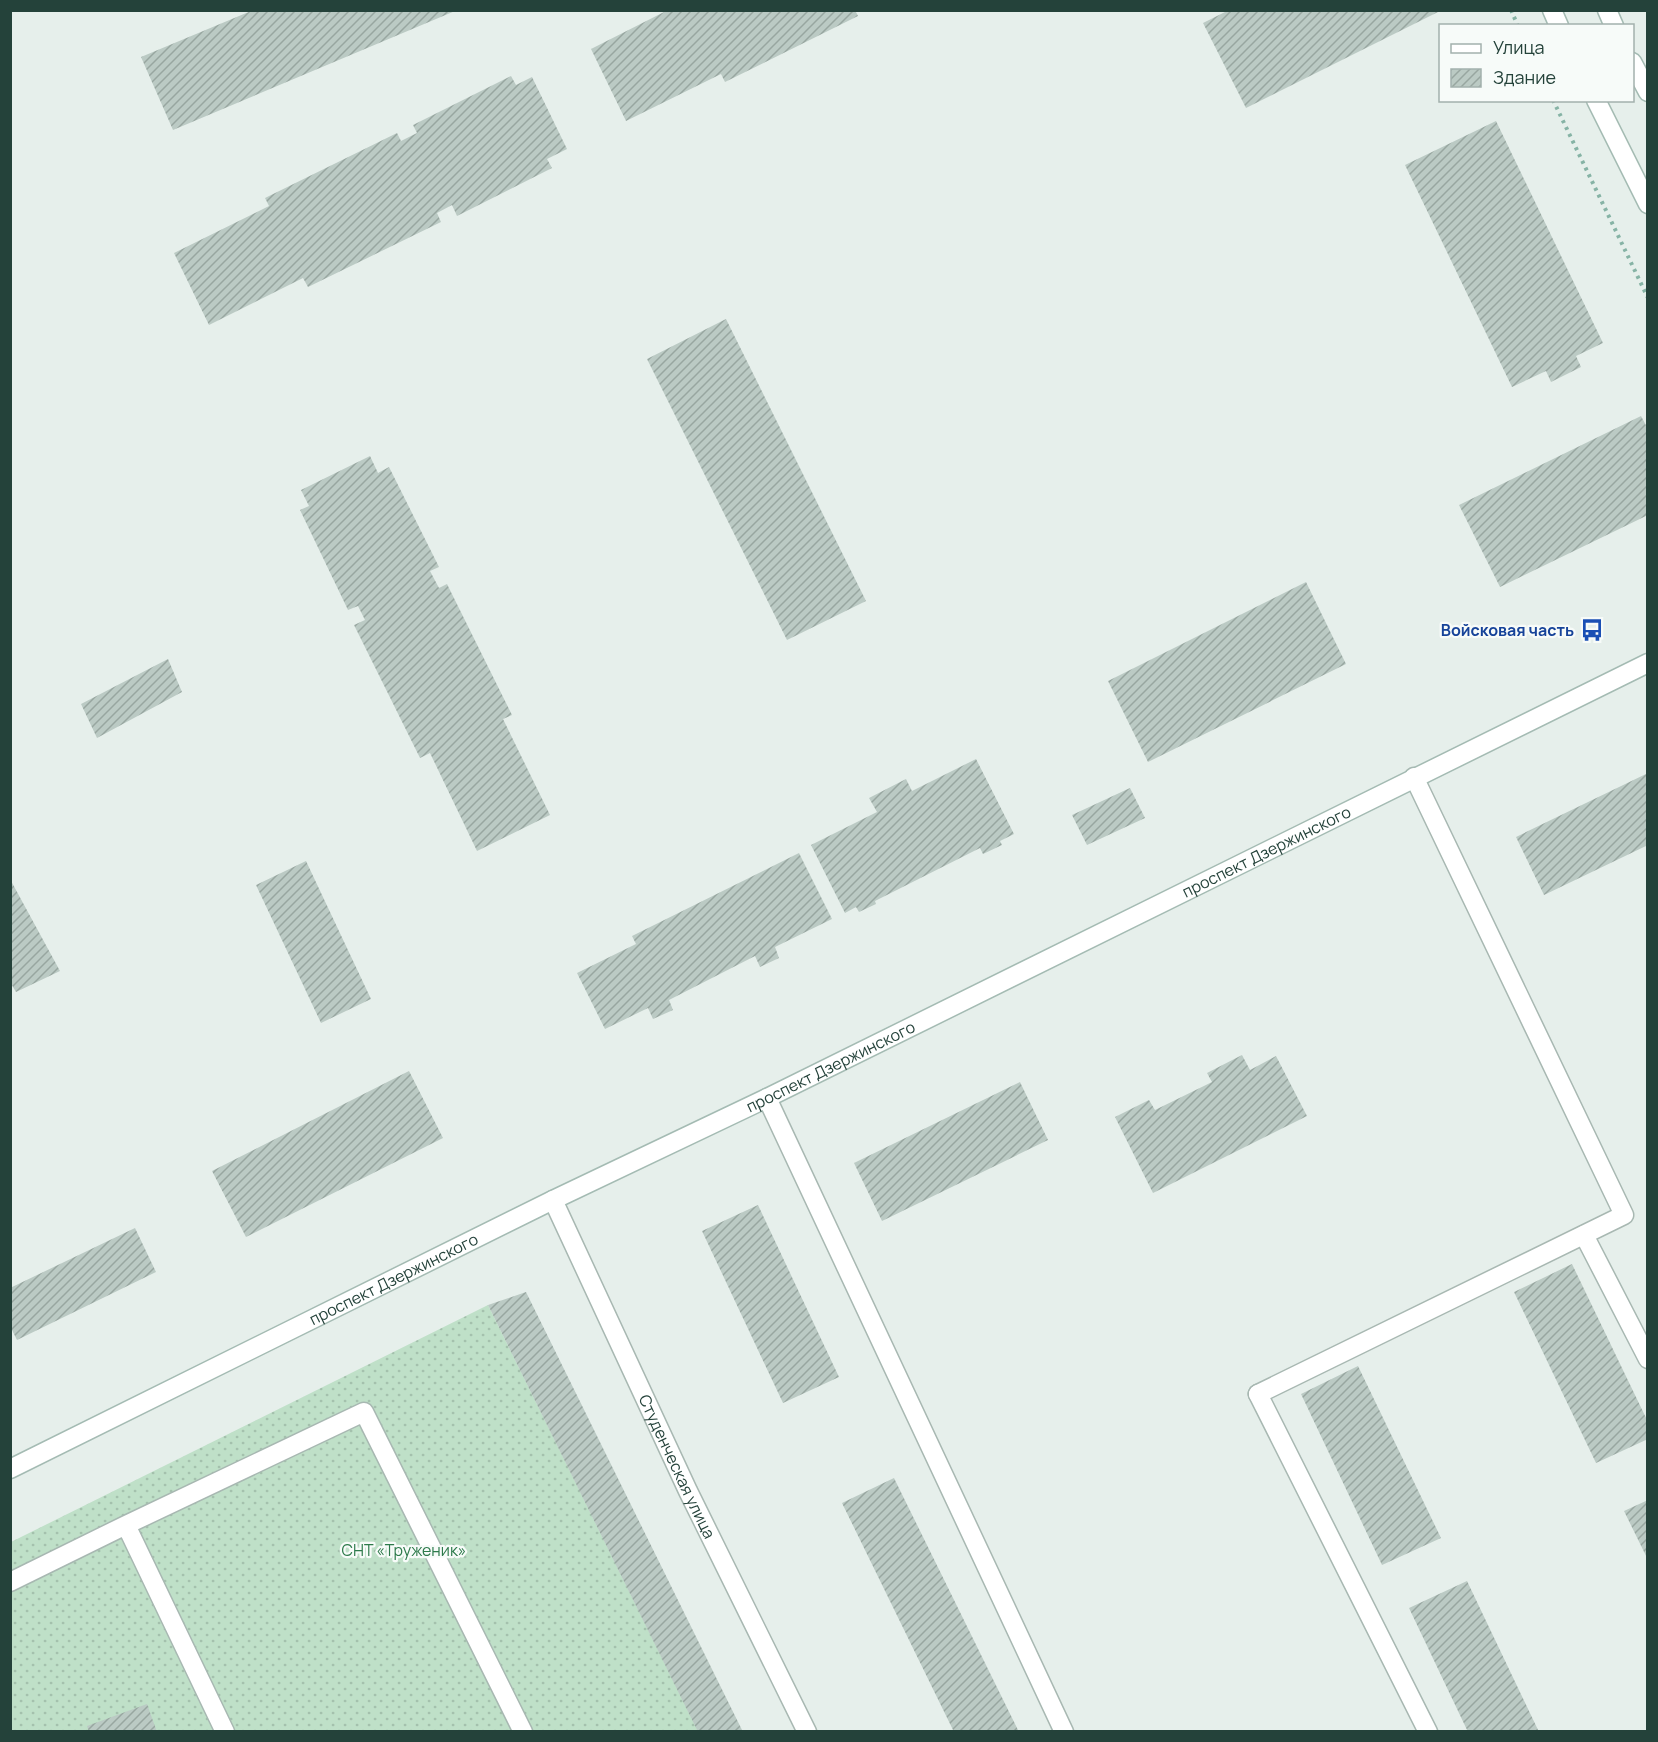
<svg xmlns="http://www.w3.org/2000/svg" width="1658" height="1742" font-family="Manrope,sans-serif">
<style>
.garden{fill:url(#garden-dots)}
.building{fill:url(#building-hatch)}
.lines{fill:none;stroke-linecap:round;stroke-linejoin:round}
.lane-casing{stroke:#a8b8b2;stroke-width:21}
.street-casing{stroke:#a8b8b2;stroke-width:21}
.secondary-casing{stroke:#a4bbb3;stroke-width:21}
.path{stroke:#86b3a5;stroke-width:4;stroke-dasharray:3 4.5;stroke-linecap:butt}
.lane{stroke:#fff;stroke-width:18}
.street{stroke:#fff;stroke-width:18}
.secondary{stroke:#fff;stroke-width:18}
.labels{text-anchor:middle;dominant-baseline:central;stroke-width:4.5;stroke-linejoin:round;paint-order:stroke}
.transit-label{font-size:16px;font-weight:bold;fill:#164399;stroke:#f7fbf9;text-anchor:end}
.street-label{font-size:16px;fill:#24423a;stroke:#f7fbf9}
.park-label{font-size:16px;fill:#2d7a4b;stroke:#f7fbf9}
</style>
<defs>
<pattern id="garden-dots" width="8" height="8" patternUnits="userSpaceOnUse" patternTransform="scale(1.5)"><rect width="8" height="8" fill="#bfe0c8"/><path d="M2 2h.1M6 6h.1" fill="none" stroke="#a4c1ad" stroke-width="1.8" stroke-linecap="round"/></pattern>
<pattern id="building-hatch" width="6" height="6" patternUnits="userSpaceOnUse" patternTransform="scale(1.5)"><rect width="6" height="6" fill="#bbcac4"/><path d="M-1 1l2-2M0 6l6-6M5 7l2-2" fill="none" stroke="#98a6a0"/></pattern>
</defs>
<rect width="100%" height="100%" fill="#e6efeb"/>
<!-- garden -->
<path class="garden" d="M488,1305L698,1731L11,1732V1542Z"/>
<!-- building -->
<path class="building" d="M668,10H855L858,16L725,82L721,74L626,121L591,49Z
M1229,10H1442L1246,108L1203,23Z
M251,11H455L173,130L141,57Z
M511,76L516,85L532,77L567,149L547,159L552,168L457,216L452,205L437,213L441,222L308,287L303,278L209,325L174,253L269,206L265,198L397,133L401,141L417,133L413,125Z
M1496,121L1603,343L1576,356L1581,367L1551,382L1546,371L1512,387L1405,165Z
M726,319L866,601L787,640L647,359Z
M1641,416L1648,429V515L1500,587L1459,505Z
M370,456L378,473L389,467L439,567L430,571L439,588L447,584L512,715L503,719L550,815L477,851L430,753L420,758L354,625L365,620L358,606L348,610L300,510L309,506L301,490Z
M1306,582L1346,664L1148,762L1108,681Z
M168,659L182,692L97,738L81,704Z
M976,759L1014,834L1000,841L1002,845L983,854L980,848L875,901L876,904L859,912L856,907L845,913L811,845L877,812L869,798L906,779L912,791Z
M1648,773V845L1544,895L1516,837Z
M1130,788L1145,818L1087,845L1072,815Z
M799,853L832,919L775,947L779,958L760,967L755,956L669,1000L673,1010L653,1019L648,1008L605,1029L577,973L636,944L632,936Z
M306,861L371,999L321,1023L256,885Z
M10,879L60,971L16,992L10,982Z
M1242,1055L1250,1070L1276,1056L1307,1116L1153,1193L1115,1117L1149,1100L1155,1110L1212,1082L1207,1073Z
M409,1071L443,1138L246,1237L212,1171Z
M1020,1082L1048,1140L882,1221L854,1163Z
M758,1205L839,1377L783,1403L702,1231Z
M135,1228L156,1272L17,1340L10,1326V1288Z
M1572,1264L1648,1422V1439L1596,1463L1514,1292Z
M526,1292L743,1732H698L488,1305Z
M1358,1366L1441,1538L1382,1565L1301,1394Z
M894,1478L1019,1732H954L842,1503Z
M1648,1500V1560L1624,1511Z
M1467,1581L1539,1732H1468L1409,1608Z
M147,1704L157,1732H89L87,1726Z"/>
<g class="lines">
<!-- lane casing -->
<g class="lane-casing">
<path id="lane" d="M1258,1394L1624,1215L1414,777
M126,1525L225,1732
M10,1582L126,1525L364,1412L523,1732"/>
</g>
<!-- street casing -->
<g class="street-casing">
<g id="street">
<path d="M767,1098L1064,1732"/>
<path id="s1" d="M553,1200L688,1491L807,1732"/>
<path d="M1584,1235L1648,1359"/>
<path d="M1258,1394L1428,1732"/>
</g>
</g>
<!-- secondary casing -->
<g class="secondary-casing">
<g id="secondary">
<path d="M1552,10L1559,26"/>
<path d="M1607,10L1614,26"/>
<path d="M1632,62L1648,92"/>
<path d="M1596,100L1648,204"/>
<path id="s2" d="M10,1469L553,1200L767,1098L1648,663"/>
</g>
</g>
<!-- path -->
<path class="path" d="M1511,10L1518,26
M1553,100L1648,298"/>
<!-- lane -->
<use href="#lane" class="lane"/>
<!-- street -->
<use href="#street" class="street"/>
<!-- secondary -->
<use href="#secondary" class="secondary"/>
</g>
<!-- icons -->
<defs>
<g id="bus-bare" transform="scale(1.8)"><path d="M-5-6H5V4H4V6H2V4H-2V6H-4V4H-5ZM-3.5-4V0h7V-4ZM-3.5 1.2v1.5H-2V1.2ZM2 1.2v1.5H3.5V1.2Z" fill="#1a4fb4" stroke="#f7fbf9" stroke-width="2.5" paint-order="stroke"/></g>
</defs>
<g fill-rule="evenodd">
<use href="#bus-bare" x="1592" y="630"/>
</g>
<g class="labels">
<!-- transit labels -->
<g class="transit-label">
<text x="1574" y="630">Войсковая часть</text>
</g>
<!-- street labels -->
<g class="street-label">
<text stroke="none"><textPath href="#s2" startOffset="1400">проспект Дзержинского</textPath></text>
<text stroke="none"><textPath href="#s2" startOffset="914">проспект Дзержинского</textPath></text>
<text stroke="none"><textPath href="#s2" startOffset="428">проспект Дзержинского</textPath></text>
<text stroke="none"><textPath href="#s1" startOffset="294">Студенческая улица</textPath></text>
</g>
<!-- park labels -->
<g class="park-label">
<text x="404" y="1550">СНТ «Труженик»</text>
</g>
</g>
<!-- border -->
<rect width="1658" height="1742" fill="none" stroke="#24423a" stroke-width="24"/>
<!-- legend -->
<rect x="1439" y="24" width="195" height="78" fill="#f7fbf9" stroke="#a3b1ad" stroke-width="1.5"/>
<rect x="1451" y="44" width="30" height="9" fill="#ffffff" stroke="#a3b1ad" stroke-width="1.5"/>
<text x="1493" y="54" font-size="18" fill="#24423a">Улица</text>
<rect x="1451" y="69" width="30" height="18" fill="url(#building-hatch)" stroke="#a3b1ad" stroke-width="1.5"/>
<text x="1493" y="84" font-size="18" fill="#24423a">Здание</text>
</svg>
